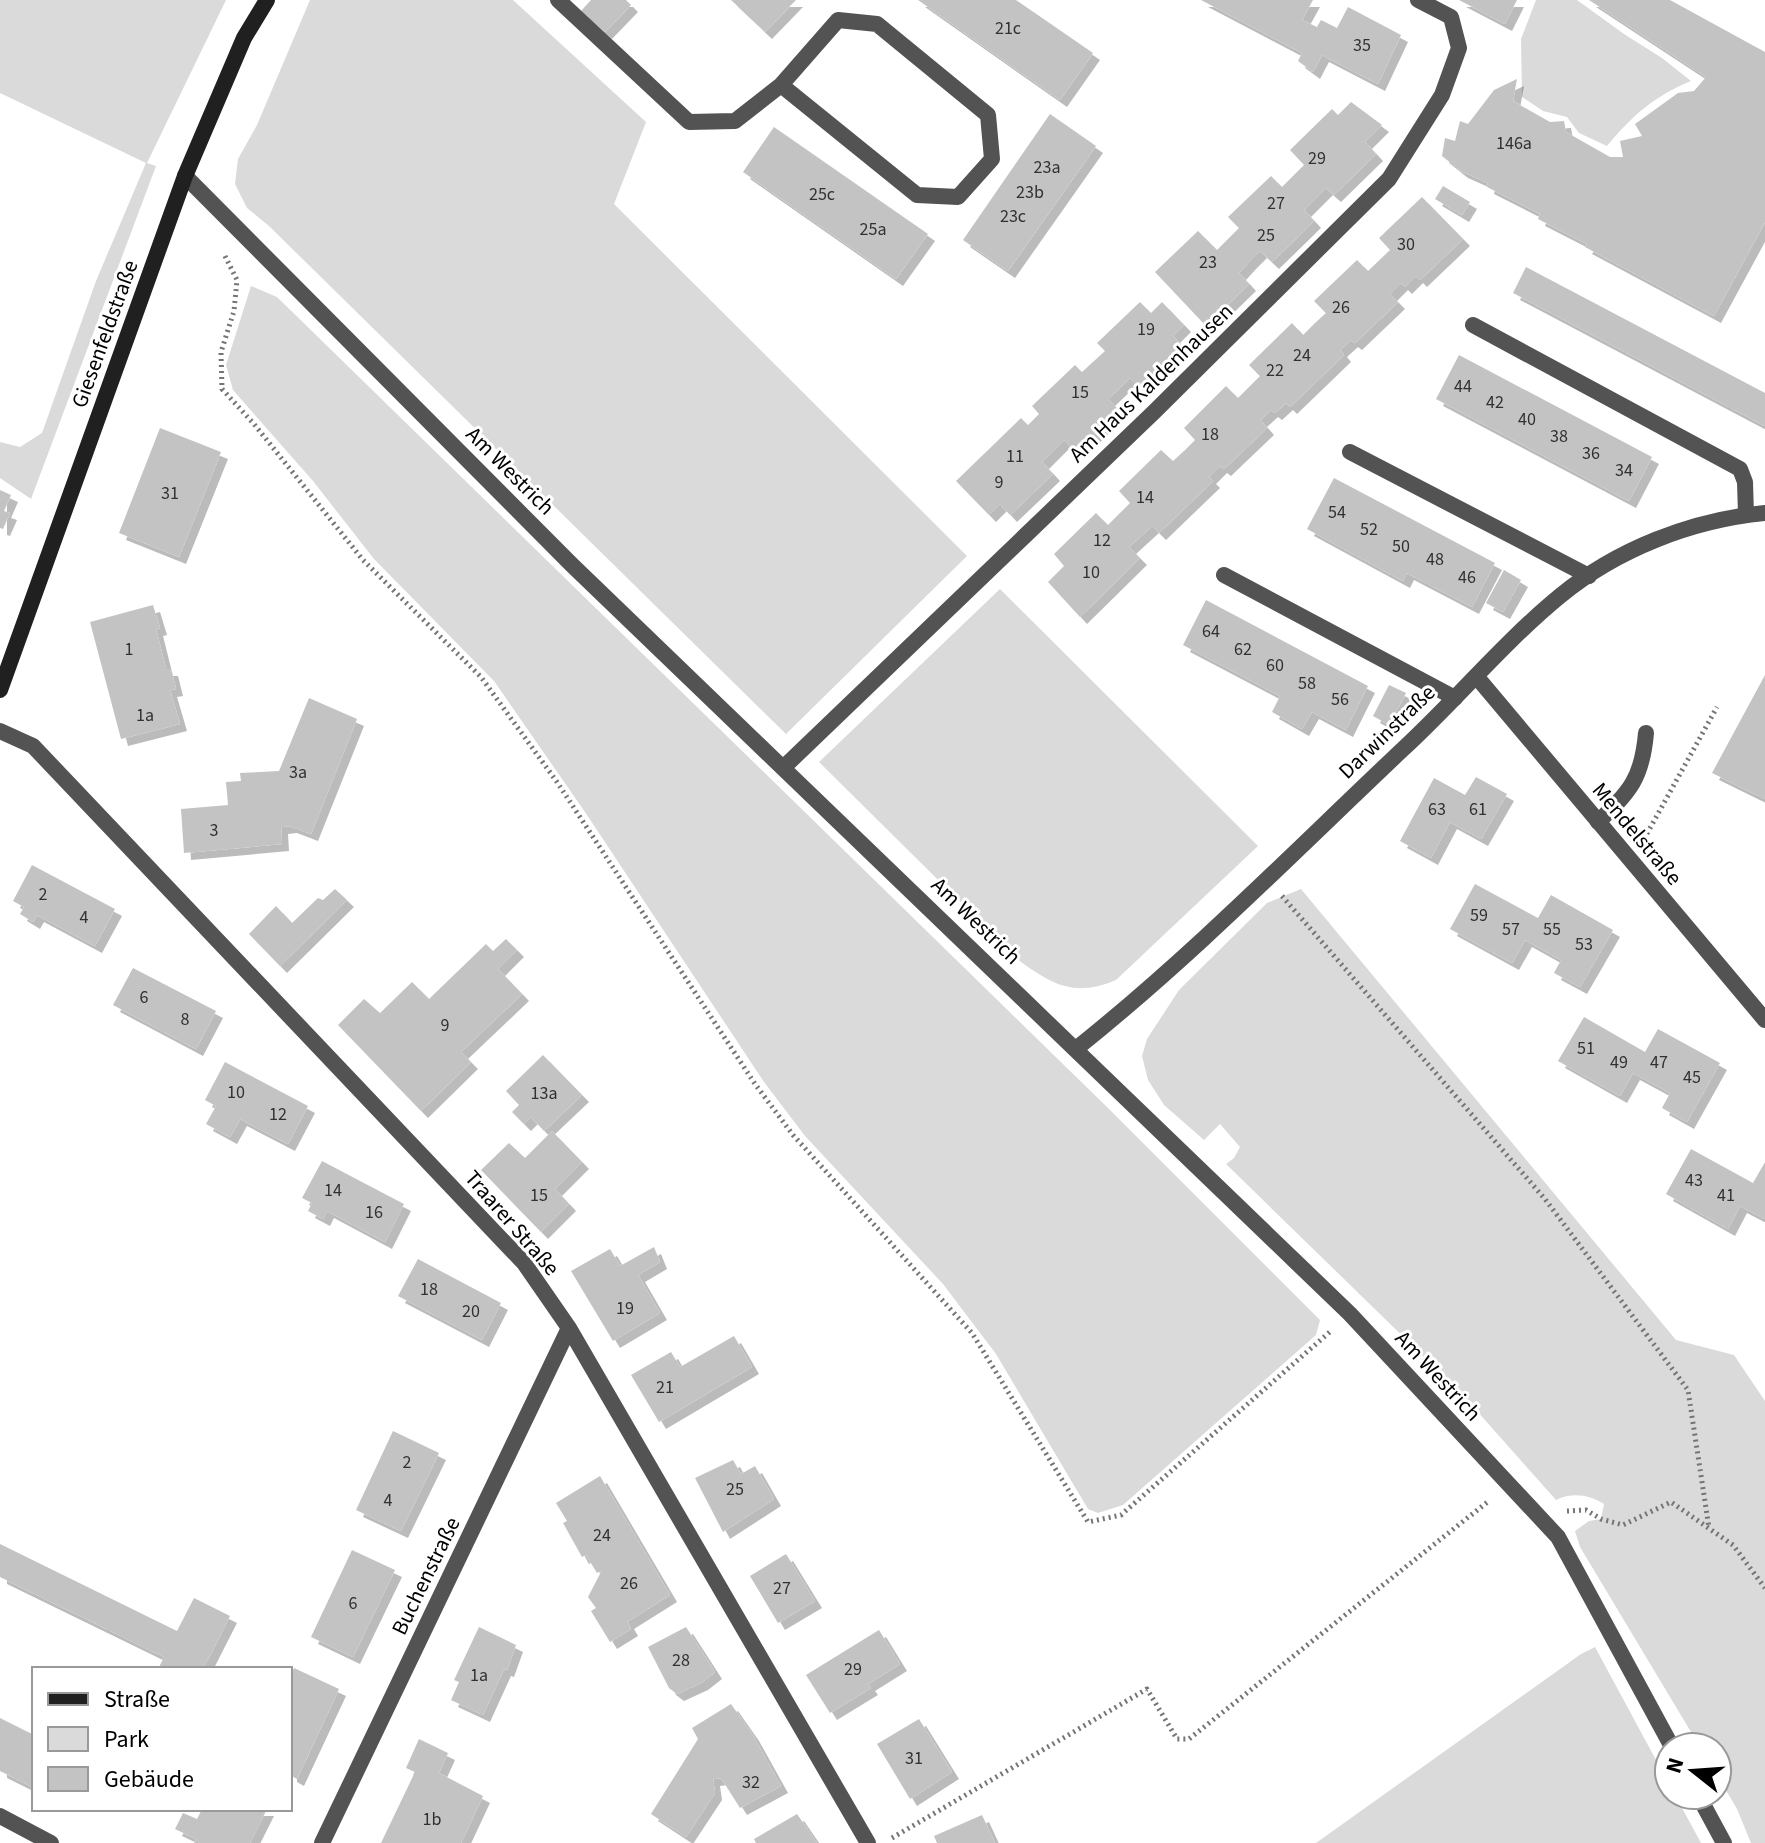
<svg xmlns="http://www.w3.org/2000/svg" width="1765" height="1843" font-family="'Source Sans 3',sans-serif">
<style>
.green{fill:#dadada}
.building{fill:#c3c3c3;filter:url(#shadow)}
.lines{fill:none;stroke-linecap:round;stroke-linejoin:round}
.path{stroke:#757575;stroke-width:5;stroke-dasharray:2 4;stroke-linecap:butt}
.service{stroke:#535353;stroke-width:16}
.minor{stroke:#535353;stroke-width:16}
.secondary{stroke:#202020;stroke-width:16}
.labels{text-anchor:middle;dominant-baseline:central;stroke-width:6;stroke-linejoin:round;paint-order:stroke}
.number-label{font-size:18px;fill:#313131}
.street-label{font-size:22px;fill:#000;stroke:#fff}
</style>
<defs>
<filter id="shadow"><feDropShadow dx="7" dy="7" stdDeviation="0" flood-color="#0004"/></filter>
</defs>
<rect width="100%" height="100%" fill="#fff"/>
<!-- green -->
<path class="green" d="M0,0H226L147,163L156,166L31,499L0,478V442L20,447L42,433L96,281L146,163L0,93Z
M310,0H513L646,122L614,204L967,556L786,734L269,226L247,208L235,184L238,159L257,125Z
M1536,0H1577L1624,34L1662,58L1691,81C1653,97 1633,115 1607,146L1579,133L1567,117L1543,111L1522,97L1521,39Z
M251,286L277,297L1109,1109L1320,1320L1316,1335L1123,1505L1098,1513L1088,1509L996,1354L943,1284L805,1136L764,1082L585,812L494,681L374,559L313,481L233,390L226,365Z
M1000,589L1258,846L1116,980C1076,997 1054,986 1021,962L819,762Z
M1301,889L1676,1340L1734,1355L1765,1401V1843H1751L1737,1809L1717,1775V1747H1700L1580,1547L1575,1531L1589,1521L1601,1519L1604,1504C1589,1495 1573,1492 1556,1500L1461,1393L1226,1164L1234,1158L1240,1147L1220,1124L1204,1140L1164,1105L1148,1080L1142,1056L1147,1039L1179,990L1267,903Z
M1595,1647L1669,1784V1795H1675L1701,1843H1316L1581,1654Z"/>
<!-- building -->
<path class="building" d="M591,0H626L631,5L605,32L581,11Z
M731,0H796L765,32Z
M918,0H1016L1093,53L1060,100Z
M1201,0H1313L1302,20L1317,27L1321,20L1337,28L1348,7L1401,35L1378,84L1322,55L1313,72L1298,61L1302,53Z
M1459,0H1517L1505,24Z
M1589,0H1670L1765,52V222L1714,316L1585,247L1587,244L1538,219L1540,214L1487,187L1488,183L1461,171L1442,156L1445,138L1455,141L1460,121L1468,124L1494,90L1517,79L1513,101L1550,122L1564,121L1566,132L1610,157H1623L1620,141L1642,136L1635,124L1678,93L1694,91L1706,77Z
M1351,102L1382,125L1365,142L1376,154L1334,195L1326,188L1304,210L1314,221L1272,262L1260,251L1249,262L1239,273L1249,284L1206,326L1155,272L1198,231L1217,250L1239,228L1228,217L1271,176L1282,187L1304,165L1290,150L1332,109L1338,115Z
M1050,114L1096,146L1008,271L963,240Z
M774,127L928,234L896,279L743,172Z
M1443,186L1470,202L1462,215L1435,199Z
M1422,197L1463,239L1420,280L1416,276L1405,287L1401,283L1390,294L1398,302L1355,343L1351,340L1340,350L1344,355L1290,407L1286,403L1275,413L1271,410L1260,420L1267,428L1224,469L1220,466L1209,477L1213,481L1159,533L1152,526L1129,547L1140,558L1080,617L1048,582L1064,566L1054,554L1096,513L1108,525L1130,503L1119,491L1161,450L1173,461L1184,451L1195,440L1184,428L1226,386L1238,398L1260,376L1249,365L1292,323L1303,335L1314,324L1326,313L1314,301L1357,260L1368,271L1390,250L1379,238Z
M1526,267L1765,393V426L1513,293Z
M1140,302L1151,313L1162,302L1184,325L1173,336L1184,347L1141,389L1130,378L1108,399L1119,410L1076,452L1064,440L1042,462L1053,474L1010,515L1000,504L989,515L956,481L1021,418L1028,425L1039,414L1032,406L1075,365L1082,372L1105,351L1097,343Z
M1459,355L1652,457L1629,501L1436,399Z
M160,428L221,452L179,557L119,533Z
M1334,478L1495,563L1472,607L1407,573L1403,581L1307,529Z
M0,490L11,495L4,511L10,513L3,529L0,528Z
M1504,570L1521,580L1503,612L1486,603Z
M1206,600L1368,686L1346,730L1312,712L1302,729L1272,712L1280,696L1183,645Z
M153,605L160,628L156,629L166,669H171L176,689L170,690L180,724L121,739L90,622Z
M1765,675V799L1712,773Z
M1389,685L1406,693L1389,725L1373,716Z
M309,698L357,719L311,834L290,826L281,827L282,844L184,853L181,809L228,805L226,782L241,781L240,773L279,771Z
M1476,777L1507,794L1481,839L1450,822L1431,858L1400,841L1434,778L1465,795Z
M32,865L115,909L95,946L37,915L33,922L20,914L24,907L13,901Z
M1475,884L1538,918L1551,895L1613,930L1580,987L1554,973L1561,960L1525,940L1512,963L1450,929Z
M335,889L347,900L280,966L249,934L276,906L292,923L318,898L323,900Z
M506,939L517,950L498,969L522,994L461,1052L471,1062L421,1111L338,1025L364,999L380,1013L412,982L429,999L486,944L493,951Z
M133,968L216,1011L196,1049L113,1005Z
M1584,1017L1645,1052L1658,1029L1720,1063L1687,1122L1662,1108L1670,1093L1633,1073L1620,1096L1558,1061Z
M543,1055L582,1095L544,1131L531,1117L524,1124L512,1112L519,1105L506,1091Z
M225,1062L308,1106L288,1144L240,1119L230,1137L206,1124L216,1106L205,1100Z
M552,1131L582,1162L555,1189L569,1204L541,1232L481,1170L509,1143L525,1158Z
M1691,1149L1753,1183L1765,1162V1219L1740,1206L1728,1229L1666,1194Z
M322,1161L404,1204L385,1242L327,1211L323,1219L308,1211L312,1203L302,1198Z
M654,1247L660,1262L638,1275L660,1313L613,1341L571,1271L610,1249L620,1266Z
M418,1259L501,1303L482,1340L398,1296Z
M734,1336L752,1367L659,1422L631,1375L671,1352L680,1367Z
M393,1431L439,1453L401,1531L356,1510Z
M733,1460L741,1474L755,1466L774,1499L723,1532L695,1478Z
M600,1476L670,1595L627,1622L631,1629L610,1642L591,1611L596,1608L588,1597L602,1570L597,1573L586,1555L582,1557L563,1523L567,1521L556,1503Z
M0,1544L177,1631L194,1598L230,1616L203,1669H158L164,1657L0,1577Z
M352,1550L395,1570L353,1657L311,1637Z
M786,1554L815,1601L778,1623L750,1576Z
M479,1627L516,1645L507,1670L504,1669L483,1715L451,1700L459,1682L454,1680Z
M686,1627L715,1672L701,1683L677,1694L669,1688L648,1647Z
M879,1630L900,1664L868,1684L871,1688L830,1713L806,1675Z
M294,1668L339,1689L297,1779L290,1775V1677Z
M731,1704L752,1734L781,1786L740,1808L721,1778L713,1779L715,1793L686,1837L651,1814L698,1739L692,1728Z
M0,1718L34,1735V1788L0,1771Z
M919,1719L952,1772L910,1799L877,1744Z
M419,1739L448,1753L439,1773L483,1796L461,1843H381L415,1772L406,1768Z
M202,1809H267L250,1843H194L196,1839L175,1829L183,1813L197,1819Z
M797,1814L817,1843H756L754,1839Z
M982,1815L995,1843H937L934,1836Z"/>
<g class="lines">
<!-- path -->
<path class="path" d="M225,256L237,280L234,311L221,352L222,389L254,424L363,560L481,677L557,782L755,1084L793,1135L972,1333L1088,1522L1121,1515L1332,1330
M1644,839L1717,707
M1282,896L1545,1199L1688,1390L1709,1528
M1567,1511L1586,1510L1601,1519L1623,1525L1671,1502L1733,1545L1765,1588
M892,1838L1147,1689L1177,1739H1189L1490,1500"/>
<!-- service -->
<path class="service" d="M558,0L689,122L735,121L781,85L838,20L877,24L988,115L992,159L958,197L917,195L781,85
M1473,325L1740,469L1745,482L1746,515
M1350,452L1589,576
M1224,575L1455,698
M1598,822C1630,791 1642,779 1646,733"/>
<!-- minor -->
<path class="minor" d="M185,176L572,565L1350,1314L1558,1537L1672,1747
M1476,676L1765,1020
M0,731L33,746L524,1263L569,1328L868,1843
M784,767L1154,412L1389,179L1442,95L1459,48L1451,17L1418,0
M1077,1048C1192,956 1296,850 1403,749C1456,700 1505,641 1560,596C1617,549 1692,520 1765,513
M1698,1795L1724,1843
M0,1816L51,1843
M322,1843L569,1328"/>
<!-- secondary -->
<path class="secondary" d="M0,690L185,176L244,38L267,0"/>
</g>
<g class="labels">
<!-- number labels -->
<g class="number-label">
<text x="1008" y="28">21c</text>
<text x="1362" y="45">35</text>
<text x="1514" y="143">146a</text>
<text x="1317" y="158">29</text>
<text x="1047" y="167">23a</text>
<text x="1030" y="192">23b</text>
<text x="822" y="194">25c</text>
<text x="1276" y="203">27</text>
<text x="1013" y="216">23c</text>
<text x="873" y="229">25a</text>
<text x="1266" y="235">25</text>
<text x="1406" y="244">30</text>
<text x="1208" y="262">23</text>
<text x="1341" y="307">26</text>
<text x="1146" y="329">19</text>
<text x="1302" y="355">24</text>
<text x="1275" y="370">22</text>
<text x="1463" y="386">44</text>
<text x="1080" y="392">15</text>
<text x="1495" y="402">42</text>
<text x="1527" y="419">40</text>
<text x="1210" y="434">18</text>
<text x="1559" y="436">38</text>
<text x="1591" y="453">36</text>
<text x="1015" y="456">11</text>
<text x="1624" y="470">34</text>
<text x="999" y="482">9</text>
<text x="170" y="493">31</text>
<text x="1145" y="497">14</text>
<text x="1337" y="512">54</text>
<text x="1369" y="529">52</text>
<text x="1102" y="540">12</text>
<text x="1401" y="546">50</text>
<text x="1435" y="559">48</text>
<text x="1091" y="572">10</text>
<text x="1467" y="577">46</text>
<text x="1211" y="631">64</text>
<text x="129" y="649">1</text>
<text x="1243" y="649">62</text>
<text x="1275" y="665">60</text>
<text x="1307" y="683">58</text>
<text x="1340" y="699">56</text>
<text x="145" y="715">1a</text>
<text x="298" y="772">3a</text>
<text x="1437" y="809">63</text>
<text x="1478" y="809">61</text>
<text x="214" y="830">3</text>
<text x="43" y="894">2</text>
<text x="1479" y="915">59</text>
<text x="84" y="917">4</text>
<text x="1511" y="929">57</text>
<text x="1552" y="929">55</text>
<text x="1584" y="944">53</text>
<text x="144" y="997">6</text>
<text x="185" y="1019">8</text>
<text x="445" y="1025">9</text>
<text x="1586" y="1048">51</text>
<text x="1619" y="1062">49</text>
<text x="1659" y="1062">47</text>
<text x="1692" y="1077">45</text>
<text x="236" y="1092">10</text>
<text x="544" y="1093">13a</text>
<text x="278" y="1114">12</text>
<text x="1694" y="1180">43</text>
<text x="333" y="1190">14</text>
<text x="539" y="1195">15</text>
<text x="1726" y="1195">41</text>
<text x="374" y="1212">16</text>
<text x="429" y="1289">18</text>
<text x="625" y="1308">19</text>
<text x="471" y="1311">20</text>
<text x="665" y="1387">21</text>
<text x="407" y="1462">2</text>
<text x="735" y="1489">25</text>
<text x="388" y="1500">4</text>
<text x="602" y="1535">24</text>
<text x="629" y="1583">26</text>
<text x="782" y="1588">27</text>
<text x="353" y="1603">6</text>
<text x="681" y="1660">28</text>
<text x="853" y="1669">29</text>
<text x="479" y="1675">1a</text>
<text x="914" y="1758">31</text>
<text x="751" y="1782">32</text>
<text x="432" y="1819">1b</text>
</g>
<!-- street labels -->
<g class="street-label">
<text transform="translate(105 334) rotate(-70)">Giesenfeldstraße</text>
<text transform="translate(1151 383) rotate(-44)">Am Haus Kaldenhausen</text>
<text transform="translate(510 471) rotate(45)">Am Westrich</text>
<text transform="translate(1387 732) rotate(-44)">Darwinstraße</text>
<text transform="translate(1637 834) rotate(50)">Mendelstraße</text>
<text transform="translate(976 921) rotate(44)">Am Westrich</text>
<text transform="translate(512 1223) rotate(49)">Traarer Straße</text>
<text transform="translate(1438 1376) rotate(47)">Am Westrich</text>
<text transform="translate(426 1576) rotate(-64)">Buchenstraße</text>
</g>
</g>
<!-- legend -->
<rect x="32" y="1667" width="260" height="144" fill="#ffffff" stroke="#999999" stroke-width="2"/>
<rect x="48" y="1693" width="40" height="12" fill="#202020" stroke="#999999" stroke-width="2"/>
<text x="104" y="1707" font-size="24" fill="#000000">Straße</text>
<rect x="48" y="1727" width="40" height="24" fill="#dadada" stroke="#999999" stroke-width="2"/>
<text x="104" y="1747" font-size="24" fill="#000000">Park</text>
<rect x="48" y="1767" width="40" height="24" fill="#c3c3c3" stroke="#999999" stroke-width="2"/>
<text x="104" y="1787" font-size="24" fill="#000000">Gebäude</text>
<!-- north arrow -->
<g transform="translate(1693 1771) rotate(287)"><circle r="38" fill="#ffffff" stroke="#999999" stroke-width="2"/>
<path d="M0-6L14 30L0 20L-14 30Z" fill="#000000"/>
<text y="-12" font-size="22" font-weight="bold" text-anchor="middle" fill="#000000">N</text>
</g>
</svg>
